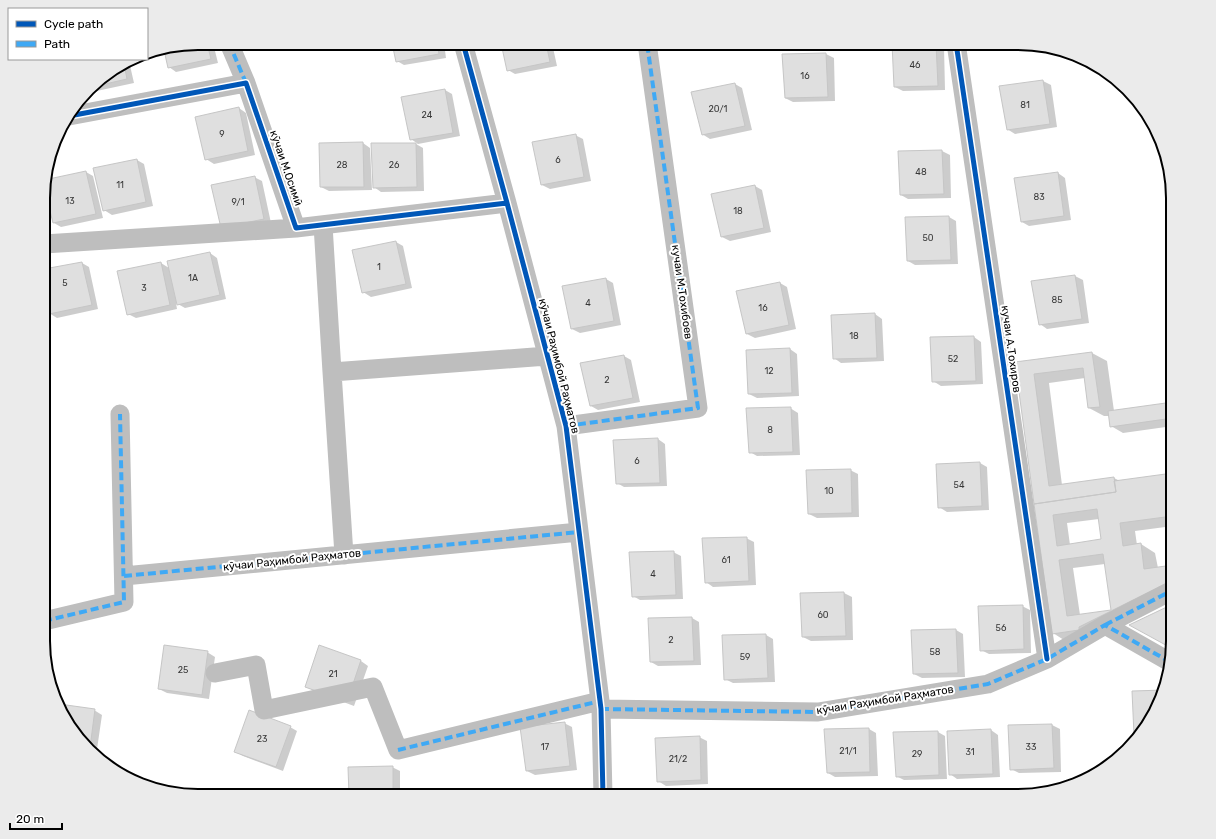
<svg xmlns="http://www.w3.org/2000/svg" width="1216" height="839" font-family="Rubik,sans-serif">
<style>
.shadow{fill:#0003;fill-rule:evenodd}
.building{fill:#dfdfdf;stroke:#c6c6c6;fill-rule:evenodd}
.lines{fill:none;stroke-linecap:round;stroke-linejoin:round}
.minor{stroke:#bebebe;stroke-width:19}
.quiet{stroke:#3fa9f5;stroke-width:4;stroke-dasharray:8 4;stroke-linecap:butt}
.cycleway-casing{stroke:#fff;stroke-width:8}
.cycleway{stroke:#0057b8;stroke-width:5}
.labels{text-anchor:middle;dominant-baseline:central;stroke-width:4;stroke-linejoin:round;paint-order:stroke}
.number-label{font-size:9px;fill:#383838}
.street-label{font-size:11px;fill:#000;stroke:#fff}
.rim{fill:none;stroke:#000;stroke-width:2}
</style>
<rect width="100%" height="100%" fill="#fff"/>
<!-- shadow -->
<path class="shadow" d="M198,43H213L218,63L176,72L169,67L165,50Z
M394,43H444L446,58L404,65L397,61Z
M502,43H552L557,66L515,74L508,70Z
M921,43H937L944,47L945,90L903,91L895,87Z
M826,54L834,58L835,101L793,102L785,98L783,55Z
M129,61L134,83L92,92L89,90L96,82Z
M1043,81L1051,85L1057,127L1015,134L1007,129L1000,87Z
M735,84L742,88L752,130L710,139L702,134Z
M445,90L452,94L460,136L418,144L411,139Z
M239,108L246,113L255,155L214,164L206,159Z
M575,135L583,139L591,181L550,189L542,185Z
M363,143L370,148L372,190L329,191L321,187Z
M373,144H417H416L423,148L424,191L381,192L374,187Z
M942,151L950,155L951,198L908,199L901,195L899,152Z
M137,160L144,164L153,206L112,215L104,210Z
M86,172L93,176L103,218L61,227L54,223Z
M1058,173L1065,178L1071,220L1029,226L1022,222Z
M254,177L262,181L271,223L229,232Z
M755,186L762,190L771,232L730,241L722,237L712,195Z
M949,217L956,221L958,264L915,265L908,261L906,218Z
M396,242L403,246L412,288L371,297L363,292Z
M210,253L217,258L226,299L185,308L176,303L177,309L136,318L128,314L161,263L169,268Z
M82,263L89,267L98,309L57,318L49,313Z
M1075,276L1083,280L1089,323L1047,329L1040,324L1032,282Z
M606,279L613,283L621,325L580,333L572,329Z
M780,283L787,287L796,329L755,338L747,334Z
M875,314L882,319L884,361L841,363L834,358Z
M974,337L981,342L983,384L941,386L933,381L931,338Z
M790,349L797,354L799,396L757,398L749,394Z
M1092,353L1107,361L1114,411L1173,403V426L1123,433L1111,426L1110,416H1104L1089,408L1085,378L1049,383L1062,485L1114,478L1120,481L1173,474V526L1135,531L1137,545L1141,544L1155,553L1158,568L1173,566V595L1067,642L1053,633L1016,363ZM1099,519L1102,540L1070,545L1067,523ZM1105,564L1112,611L1080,615L1073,568Z
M624,356L631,360L640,402L598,410L591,406Z
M790,408L798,413L800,455L757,456L750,452Z
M658,439L665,444L667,486L624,487L617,483Z
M980,463L987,467L989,510L947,512L939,507Z
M850,470L858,474L859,517L817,518L809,514Z
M746,538L754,542L756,585L713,587L706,582Z
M673,552L681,556L683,599L640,600L633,596Z
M844,593L852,597L853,640L811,641L803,637L801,594Z
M1022,606L1030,610L1031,653L989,654L981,650Z
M692,618L699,622L701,665L658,666L651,662Z
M956,630L963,634L965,677L922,678L914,674Z
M766,635L773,639L775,682L733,683L725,679Z
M320,646L361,661L368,666L354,706L314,691L307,687Z
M207,652L215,657L209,699L167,693L159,689Z
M1165,691L1141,735L1139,737L1135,735L1133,692Z
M59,705L94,710L102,715L96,756L64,718Z
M564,723L572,727L577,770L535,775L527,771Z
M1052,725L1060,729L1061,772L1019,773L1011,769L1009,726Z
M290,727L297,731L283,771L243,756L236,752Z
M869,729L876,733L878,776L835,777L828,773Z
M991,730L998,735L1000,777L957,779L950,774Z
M938,732L945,736L947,779L904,780L896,776Z
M699,737L707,741L708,784L666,786L658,781Z
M392,767L400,771V796H350Z"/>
<!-- building -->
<path class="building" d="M198,43H207L211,59L168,68L164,50Z
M392,43H437L439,54L396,62Z
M501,43H546L550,62L507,71Z
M892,43H936L938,86L894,87Z
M826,53L828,97L785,98L782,54Z
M124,64L127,79L92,87L96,82Z
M1043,80L1050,124L1007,130L999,86Z
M735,83L745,126L702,135L691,92Z
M445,89L453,133L410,140L401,97Z
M239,107L248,151L205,160L195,117Z
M576,134L584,177L541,185L532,142Z
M363,142L364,187H320L319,143Z
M371,143H416L417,187L373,188Z
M942,150L944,194L900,195L898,151Z
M137,159L146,202L103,211L93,168Z
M86,171L96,214L53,223L44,187V180Z
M1058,172L1064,216L1021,222L1014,178Z
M255,176L264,219L221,228L211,185Z
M755,185L764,228L721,237L711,194Z
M949,216L951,260L907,261L905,217Z
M396,241L406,284L362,293L352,250Z
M210,252L220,295L177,305L167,261Z
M82,262L92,305L49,314L44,296V269Z
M161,262L170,305L127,315L117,271Z
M1075,275L1082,319L1039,325L1031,281Z
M606,278L614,321L571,329L562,286Z
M780,282L789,325L746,334L736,291Z
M875,313L877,358L833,359L831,315Z
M974,336L976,381L932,382L930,337Z
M790,348L792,393L748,394L746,350Z
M1092,352L1100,407L1088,408L1083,368L1034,374L1049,486L1114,477L1116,492L1034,504L1015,362Z
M624,355L633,398L590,406L580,363Z
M1173,402V418L1110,427L1108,411Z
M791,407L793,452L749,453L746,408Z
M658,438L660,483L616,484L613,440Z
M980,462L982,506L938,508L936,464Z
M851,469L852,513L808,514L806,470Z
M1173,473V516L1120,523L1123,546L1141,543L1144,569L1173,565V580L1079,627V630L1052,634L1034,504L1116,492L1114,481ZM1097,509L1101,539L1057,546L1053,515ZM1103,554L1111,610L1067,616L1059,560Z
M747,537L749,581L705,583L702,538Z
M674,551L676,595L632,597L629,552Z
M844,592L846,636L802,637L800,593Z
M1173,604V649L1129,625Z
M1023,605L1024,649L980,651L978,606Z
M692,617L694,661L650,662L648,618Z
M956,629L958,673L913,674L911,630Z
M766,634L768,678L724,680L722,635Z
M164,645L208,651L202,695L158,689Z
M319,645L361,660L347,702L305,687Z
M1165,690L1141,735H1134L1132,691Z
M59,704L95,709L90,748L64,718Z
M249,710L291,726L276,767L234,752Z
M565,722L570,766L526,771L520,727Z
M1052,724L1054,768L1010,770L1008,725Z
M869,728L870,772L827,773L824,729Z
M991,729L993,774L949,775L947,731Z
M938,731L939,775L896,777L893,732Z
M700,736L701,780L657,782L655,738Z
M393,766V796H349L348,767Z"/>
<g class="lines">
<!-- minor -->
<path class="minor" d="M229,43L246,83
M463,43L507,203L566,426L601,709L603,796
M956,43L1047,659
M69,116L246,83L296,228L507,203
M323,225L332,372L547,356
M44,244L296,228
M332,372L344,555
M566,426L698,408L647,43
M124,576L579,532
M44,621L124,602L120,414
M1105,625L1173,590
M215,673L256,665L264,710L373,687L398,750L600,701
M601,709L818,712L988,684L1047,659L1105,625L1170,662"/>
<!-- quiet -->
<path class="quiet" d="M229,43L246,83
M566,426L698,408L647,43
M124,576L579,532
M44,621L124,602L120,414
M1105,625L1173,590
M601,709L818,712L988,684L1047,659L1105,625L1170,662
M398,750L600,701"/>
<!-- cycleway casing -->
<g class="cycleway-casing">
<path id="cycleway" d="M463,43L507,203L566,426L601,709L603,796
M956,43L1047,659
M69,116L246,83L296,228L507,203"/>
</g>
<!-- cycleway -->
<use href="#cycleway" class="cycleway"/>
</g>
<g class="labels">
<!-- number labels -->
<g class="number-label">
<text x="915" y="65">46</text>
<text x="805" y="76">16</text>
<text x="1025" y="105">81</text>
<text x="718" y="109">20/1</text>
<text x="427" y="115">24</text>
<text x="222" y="134">9</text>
<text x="558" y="160">6</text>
<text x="342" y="165">28</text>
<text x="394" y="165">26</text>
<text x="921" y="172">48</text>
<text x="120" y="185">11</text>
<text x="1039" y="197">83</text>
<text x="70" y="201">13</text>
<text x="238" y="202">9/1</text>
<text x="738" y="211">18</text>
<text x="928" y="238">50</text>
<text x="379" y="267">1</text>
<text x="193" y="278">1А</text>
<text x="65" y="283">5</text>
<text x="144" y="288">3</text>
<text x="1057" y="300">85</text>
<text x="588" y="303">4</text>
<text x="763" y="308">16</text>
<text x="854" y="336">18</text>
<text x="953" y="359">52</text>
<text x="769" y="371">12</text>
<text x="607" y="380">2</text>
<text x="770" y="430">8</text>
<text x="637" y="461">6</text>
<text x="959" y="485">54</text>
<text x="829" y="491">10</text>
<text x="726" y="560">61</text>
<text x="653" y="574">4</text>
<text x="823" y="615">60</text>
<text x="1001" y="628">56</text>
<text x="671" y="640">2</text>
<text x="935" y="652">58</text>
<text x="745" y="657">59</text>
<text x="183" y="670">25</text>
<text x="333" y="674">21</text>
<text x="262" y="739">23</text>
<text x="545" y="747">17</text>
<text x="1031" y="747">33</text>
<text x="848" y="751">21/1</text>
<text x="970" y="752">31</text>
<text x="917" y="754">29</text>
<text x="678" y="759">21/2</text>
</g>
<!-- street labels -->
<g class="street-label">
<text transform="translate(286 168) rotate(71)">кӯчаи М.Осимӣ</text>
<text transform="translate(682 292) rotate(82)">кучаи М.Тохибоев</text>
<text transform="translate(1011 349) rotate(82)">кучаи А.Тохиров</text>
<text transform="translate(559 366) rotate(76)">кӯчаи Раҳимбой Раҳматов</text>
<text transform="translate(292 560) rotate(-6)">кӯчаи Раҳимбой Раҳматов</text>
<text transform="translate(885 700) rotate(-9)">кӯчаи Раҳимбой Раҳматов</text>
</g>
</g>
<!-- crop -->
<path d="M0 0H1216V839H0ZM198 50H1018A148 148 0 0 1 1166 198V641A148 148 0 0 1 1018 789H198A148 148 0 0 1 50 641V198A148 148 0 0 1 198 50Z" fill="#ebebeb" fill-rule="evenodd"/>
<path class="rim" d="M198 50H1018A148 148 0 0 1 1166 198V641A148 148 0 0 1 1018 789H198A148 148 0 0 1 50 641V198A148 148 0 0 1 198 50Z"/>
<!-- legend -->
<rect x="8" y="8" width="140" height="52" fill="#ffffff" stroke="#999999"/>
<rect x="16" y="21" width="20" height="6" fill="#0057b8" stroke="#999999"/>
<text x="44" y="28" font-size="12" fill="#000000">Cycle path</text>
<rect x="16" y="41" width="20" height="6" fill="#3fa9f5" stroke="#999999"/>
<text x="44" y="48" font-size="12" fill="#000000">Path</text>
<!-- scale -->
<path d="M10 823v6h52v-6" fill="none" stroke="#000000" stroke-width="2"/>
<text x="16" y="823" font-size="12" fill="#000000" stroke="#ffffff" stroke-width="3" paint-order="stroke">20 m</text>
</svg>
